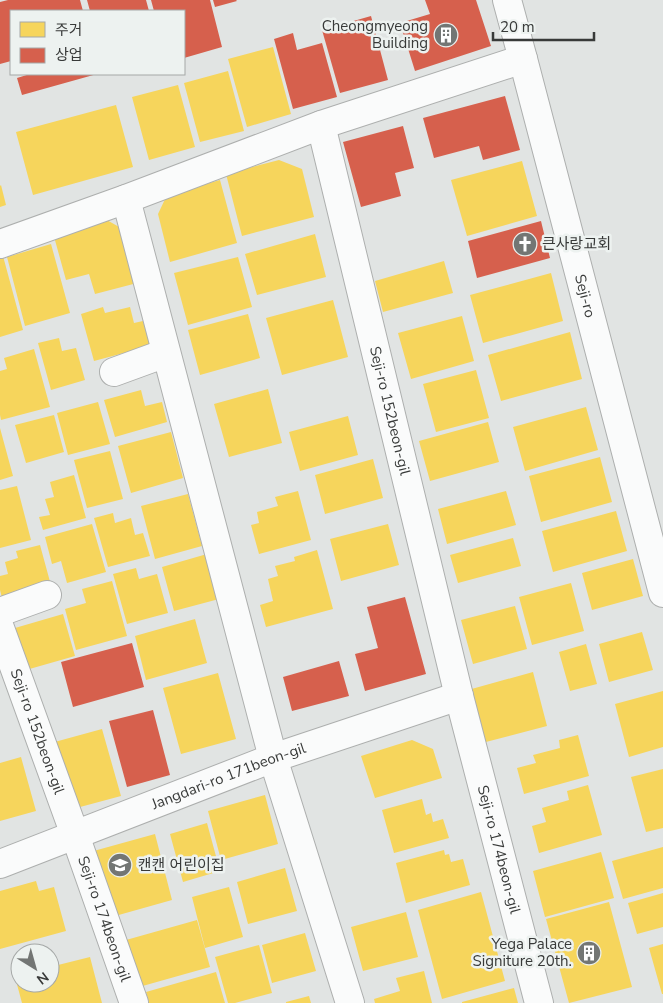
<svg xmlns="http://www.w3.org/2000/svg" width="663" height="1003" font-family="'Nunito Sans','Noto Sans KR',sans-serif">
<style>
.homes{fill:#f6d55c}
.shops{fill:#d6604d}
.lines{fill:none;stroke-linecap:round;stroke-linejoin:round}
.minor-casing{stroke:#adafae;stroke-width:30}
.tertiary-casing{stroke:#adafae;stroke-width:30}
.minor{stroke:#fafbfb;stroke-width:28}
.tertiary{stroke:#fafbfb;stroke-width:28}
.labels{text-anchor:middle;dominant-baseline:central;stroke-width:5;stroke-linejoin:round;paint-order:stroke}
.poi-label{font-size:15px;fill:#383a39;stroke:#edf2f0;text-anchor:end}
.street-label{font-size:15px;fill:#383a39;stroke:#edf2f0}
</style>
<rect width="100%" height="100%" fill="#e1e4e3"/>
<!-- homes -->
<path class="homes" d="M273,47L291,114L247,127L228,59Z
M228,71L244,131L200,142L184,83Z
M178,85L195,147L149,160L132,97Z
M116,105L133,167L33,195L16,132Z
M279,160L302,169L314,217L242,236L226,174Z
M522,161L537,216L467,236L451,180Z
M220,180L237,243L170,262L158,214L167,195Z
M1,185L6,205L0,207V186Z
M105,219L128,232L141,282L95,294L89,274L66,280L53,233Z
M315,234L326,277L257,295L245,254Z
M51,244L70,313L25,326L7,257Z
M3,256L23,330L0,337V257Z
M238,257L252,307L188,325L174,273Z
M444,261L453,293L383,312L375,281Z
M551,273L563,321L483,343L470,295Z
M333,300L348,357L282,375L266,318Z
M103,307L105,313L130,307L134,323L143,321L150,346L94,361L81,314Z
M248,314L260,358L200,375L188,330Z
M462,316L474,361L411,379L398,333Z
M570,332L582,379L501,401L488,355Z
M59,338L62,351L76,348L85,380L51,390L38,343Z
M34,349L50,407L1,420L0,415V371L7,369L4,358Z
M476,370L489,418L436,432L423,384Z
M268,389L282,443L229,457L214,404Z
M141,390L145,406L162,402L167,422L115,437L104,400Z
M98,402L110,444L68,455L57,413Z
M586,407L598,450L525,471L513,427Z
M54,415L64,452L26,463L15,425Z
M348,416L358,455L300,471L289,432Z
M488,422L499,462L430,481L419,441Z
M0,428L13,476L0,480Z
M171,432L183,478L131,493L118,446Z
M110,451L123,499L87,508L74,460Z
M600,457L612,502L541,522L529,476Z
M373,459L383,498L325,514L315,475Z
M74,475L86,518L43,530L39,517L50,515L45,499L54,497L50,482Z
M17,486L31,540L0,548V490Z
M298,491L311,540L259,554L251,525L259,523L257,512L278,506L275,497Z
M506,491L516,525L447,544L438,509Z
M188,494L202,546L155,559L141,506Z
M616,511L627,551L553,572L542,531Z
M113,513L115,523L131,518L135,535L143,533L150,556L108,567L94,518Z
M92,524L106,572L67,583L61,561L52,564L45,537Z
M388,524L399,565L341,581L330,539Z
M513,538L521,566L458,583L450,555Z
M40,545L52,589L3,602L0,590V576L8,574L5,562L18,558L16,551Z
M317,550L333,609L266,627L260,605L273,601L268,579L278,576L275,566L295,561L294,557Z
M207,554L219,599L174,611L162,567Z
M633,559L643,596L592,610L582,573Z
M136,568L139,579L157,574L168,613L127,624L113,574Z
M112,581L127,636L76,650L65,609L86,603L82,589Z
M571,583L584,631L532,645L519,597Z
M515,606L527,649L473,664L461,620Z
M63,614L75,656L26,670L15,628Z
M195,619L207,663L146,680L135,636Z
M642,632L653,670L609,682L599,644Z
M586,644L597,684L570,691L559,652Z
M533,672L547,726L482,743L468,690Z
M218,673L236,739L181,754L163,688Z
M663,691V747L629,757L615,704Z
M102,729L121,796L69,810L51,743Z
M578,735L589,776L524,794L517,768L536,763L533,755L560,748L559,740Z
M412,740L433,749L442,778L375,798L361,756Z
M21,757L36,811L0,821V763Z
M663,769V828L646,832L631,777Z
M588,785L602,835L539,853L532,826L546,822L542,808L569,800L567,791Z
M265,795L278,844L221,860L208,811Z
M422,799L426,815L431,813L433,822L443,819L449,838L394,853L382,810Z
M207,823L220,871L183,882L170,834Z
M155,834L172,900L108,918L90,852Z
M663,847V888L623,899L612,861Z
M444,850L445,855L449,854L451,862L463,859L470,885L406,903L396,863Z
M601,852L614,898L545,917L533,871Z
M285,868L297,911L248,924L237,882Z
M36,881L39,891L54,887L66,931L0,949V891Z
M229,887L243,937L205,948L192,897Z
M481,892L505,981L442,999L418,910Z
M663,893V927L637,934L628,903Z
M609,902L632,987L569,1003L546,919Z
M406,912L418,957L363,971L351,927Z
M197,920L210,967L139,987L126,940Z
M305,933L316,971L272,983L262,945Z
M663,944V994H662L649,948Z
M259,945L272,993L235,1003H228L215,957Z
M90,957L102,1003H22L15,977L20,976V983H50V967Z
M424,971L432,1003H375L374,999L400,991L396,978Z
M216,972L225,1003H149L146,992Z
M514,988L518,1003H462V1002Z
M309,996L311,1003H286V1002Z"/>
<!-- shops -->
<path class="shops" d="M8,0H80L83,11H11V61L0,64V2Z
M87,0H146L149,11H90Z
M151,0H210L222,47L184,58V11H154Z
M213,0H236L237,1L215,7Z
M425,0H476L491,46L415,71L400,23L430,14Z
M371,16L388,80L340,93L322,30Z
M293,33L297,50L322,43L337,97L293,109L274,39Z
M30,74H97L22,95L17,78Z
M505,96L520,150L483,160L479,146L434,158L423,118Z
M403,126L414,168L395,173L401,196L361,207L343,142Z
M541,221L550,258L477,278L468,241Z
M405,597L426,674L365,691L355,654L378,648L367,607Z
M132,643L144,687L73,707L61,662Z
M339,661L349,696L292,711L283,677Z
M153,710L170,775L127,787L109,721Z"/>
<g class="lines">
<!-- minor casing -->
<g class="minor-casing">
<g id="minor">
<path id="s1" d="M321,125L459,696L539,1003"/>
<path d="M126,199L273,758L350,1003"/>
<path d="M0,244L126,199L321,125L523,59"/>
<path d="M114,372L166,353"/>
<path d="M0,612L47,595"/>
<path id="s2" d="M0,628L75,835L134,1003"/>
<path id="s3" d="M0,864L273,758L459,696"/>
</g>
</g>
<!-- tertiary casing -->
<g class="tertiary-casing">
<g id="tertiary">
<path id="s4" d="M507,0L523,59L663,593"/>
</g>
</g>
<!-- minor -->
<use href="#minor" class="minor"/>
<!-- tertiary -->
<use href="#tertiary" class="tertiary"/>
</g>
<!-- icons -->
<defs>
<g id="building-disc" transform="scale(1.25)"><circle r="9.5" fill="#737674" stroke="#edf2f0"/><path d="M-4-6H4V6H1V3H-1V6H-4ZM-2.5-4.3h1.7v1.8h-1.7ZM.8-4.3h1.7v1.8H.8ZM-2.5-1h1.7V.8h-1.7ZM.8-1h1.7V.8H.8Z" fill="#fff"/></g>
<g id="church-disc" transform="scale(1.25)"><circle r="9.5" fill="#737674" stroke="#edf2f0"/><path d="M-1.2-6h2.4v3.5h3.3v2.4h-3.3V6h-2.4V-.1h-3.3v-2.4h3.3Z" fill="#fff"/></g>
<g id="school-disc" transform="scale(1.25)"><circle r="9.5" fill="#737674" stroke="#edf2f0"/><path d="M0-5L7-2L0 1L-7-2ZM-4 1L0 2.5L4 1V4Q0 6-4 4Z" fill="#fff"/></g>
</defs>
<g fill-rule="evenodd">
<use href="#building-disc" x="446" y="35"/>
<use href="#church-disc" x="525" y="244"/>
<use href="#school-disc" x="120" y="865"/>
<use href="#building-disc" x="589" y="953"/>
</g>
<g class="labels">
<!-- poi labels -->
<g class="poi-label">
<text x="428" y="26">Cheongmyeong<tspan x="428" dy="17">Building</tspan></text>
<text x="542" y="244" text-anchor="start">큰사랑교회</text>
<text x="138" y="865" text-anchor="start">캔캔 어린이집</text>
<text x="572" y="944">Yega Palace<tspan x="572" dy="17">Signiture 20th.</tspan></text>
</g>
<!-- street labels -->
<g class="street-label">
<text stroke="none"><textPath href="#s4" startOffset="306">Seji-ro</textPath></text>
<text stroke="none"><textPath href="#s1" startOffset="294">Seji-ro 152beon-gil</textPath></text>
<text stroke="none"><textPath href="#s2" startOffset="110">Seji-ro 152beon-gil</textPath></text>
<text stroke="none"><textPath href="#s3" startOffset="245">Jangdari-ro 171beon-gil</textPath></text>
<text stroke="none"><textPath href="#s1" startOffset="746">Seji-ro 174beon-gil</textPath></text>
<text stroke="none"><textPath href="#s2" startOffset="309">Seji-ro 174beon-gil</textPath></text>
</g>
</g>
<!-- legend -->
<rect x="10" y="10" width="175" height="65" fill="#edf2f0" stroke="#a5a8a7"/>
<rect x="20" y="22" width="25" height="15" fill="#f6d55c" stroke="#a5a8a7"/>
<text x="55" y="35" font-size="15" fill="#383a39">주거</text>
<rect x="20" y="48" width="25" height="15" fill="#d6604d" stroke="#a5a8a7"/>
<text x="55" y="60" font-size="15" fill="#383a39">상업</text>
<!-- north arrow -->
<g transform="translate(35 968) rotate(143)"><circle r="24" fill="#edf2f0" stroke="#a5a8a7"/>
<path d="M0-4L9 19L0 12L-9 19Z" fill="#737674"/>
<text y="-8" font-size="14" font-weight="bold" text-anchor="middle" fill="#383a39">N</text>
</g>
<!-- scale -->
<path d="M493 32v8h101v-8" fill="none" stroke="#383a39" stroke-width="2.5"/>
<text x="500" y="32" font-size="15" fill="#383a39" stroke="#edf2f0" stroke-width="4" paint-order="stroke">20 m</text>
</svg>
